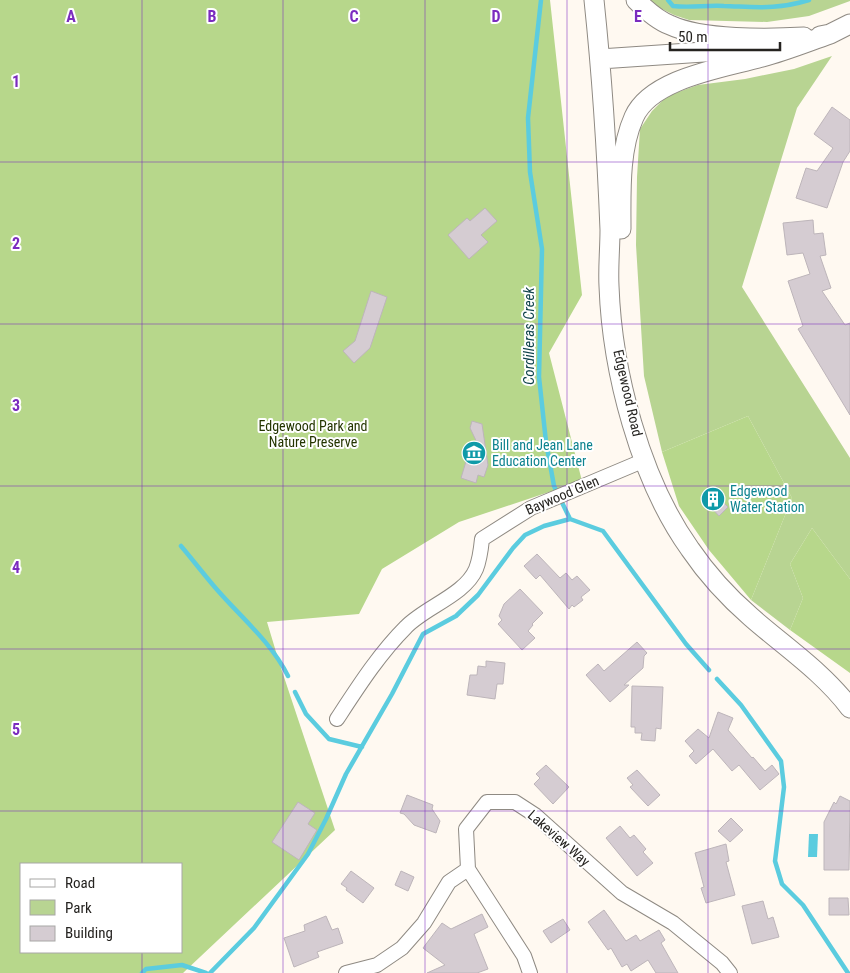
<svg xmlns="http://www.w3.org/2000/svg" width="850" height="973" font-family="'Roboto Condensed',sans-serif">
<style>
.green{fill:#b8d492}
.forest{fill:#b7d78b;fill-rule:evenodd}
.water{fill:#5bccdf}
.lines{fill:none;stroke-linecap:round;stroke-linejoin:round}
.stream{stroke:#5bccdf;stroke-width:4.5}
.building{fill:#d5ccd2;stroke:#bdb5ba}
.minor-casing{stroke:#8f8a83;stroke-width:16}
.secondary-casing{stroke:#8f8a83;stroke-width:21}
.minor{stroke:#fff;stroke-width:14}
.secondary{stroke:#fff;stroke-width:19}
.grid{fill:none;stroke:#7b2cbf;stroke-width:1;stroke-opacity:0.55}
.labels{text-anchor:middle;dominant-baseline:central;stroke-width:4;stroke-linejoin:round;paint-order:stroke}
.street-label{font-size:14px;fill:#252320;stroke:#fff}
.park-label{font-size:14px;fill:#243500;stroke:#fff}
.culture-label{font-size:14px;fill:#0d838f;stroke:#fff;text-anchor:start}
.water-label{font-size:15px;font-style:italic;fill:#10444c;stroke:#fff}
.grid-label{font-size:16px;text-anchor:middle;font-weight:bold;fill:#7b2cbf;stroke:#fff;stroke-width:4;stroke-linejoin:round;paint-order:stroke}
</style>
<rect width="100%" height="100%" fill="#fff9f1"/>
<!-- green -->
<path class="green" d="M650,0H850V1L809,16L767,22L689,20L674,15L658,7Z
M832,56L797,108L742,287L850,458V579L812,528L790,564L803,598L790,630L751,600L792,498L748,416L662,452L644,376L636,245L637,177L640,129L652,111L667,96L698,85L745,79L794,69Z"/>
<!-- forest -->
<path class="forest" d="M0,0H550L582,295L549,353L582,481L459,522L382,569L359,614L267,622L280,665L335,830L183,973H0ZM21,864H181V952H21Z
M748,416L792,498L751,600L709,550L679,506L662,452Z
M812,528L850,579V673L790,630L803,598L790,564Z"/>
<!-- water -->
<path class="water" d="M809,834H818L817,857H808Z"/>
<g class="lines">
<!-- stream -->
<path class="stream" d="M541,0L528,118L530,172L542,249L539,377L546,442L554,486L570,519L603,531L686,644L709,670
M668,0L673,6C690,8 707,5 724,6C757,7 776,10 809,0
M181,546C192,559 202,572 213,585C238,615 270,640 288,676
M717,679L741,705L781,761L784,787L775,861L782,884L803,905L848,973
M295,692L306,714L329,739L362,747
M142,973L146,969L182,965L206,973
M210,973L254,928L308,854L326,819L346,774L392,694L423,634L456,616L478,595L513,548L525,535L544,526L570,519"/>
</g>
<!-- building -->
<path class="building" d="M832,107L850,120V151L843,162L827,208L796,198L806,168L817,171L833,148L814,134Z
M485,208L497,221L481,235L488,242L469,259L448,235L467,218L470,221Z
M813,220L814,234L823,233L826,255L820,256L831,288L822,291L845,325L850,323V415L798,329L803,326L788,281L810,274L803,253L787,255L783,223Z
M371,291L387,297L370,348L354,363L343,351L355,341Z
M472,421L482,424L488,465L484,477L478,475L476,483L461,478L470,448L481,451L470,428Z
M717,496L728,507L719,516L709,505Z
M537,554L560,578L566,573L572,580L577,576L590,590L581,597L583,600L574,607L572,605L569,609L540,575L536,579L524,566Z
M520,589L543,613L532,624L533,625L528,631L535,638L522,650L498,624L502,620L499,616L504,604Z
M637,642L647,653L644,656L643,668L624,685H629L610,702L586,675L598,664L604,671Z
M486,661L505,663L503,684H497L495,699L467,695L470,675H477L478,666L486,667Z
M632,686L663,687L661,729L656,728L655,741L641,740L642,733H635V727H631Z
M718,712L733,718L728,730L752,758L753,757L765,771L772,765L779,774L760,790L739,765L732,771L713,749L696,764L689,756L694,751L685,741L698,729L709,738Z
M546,765L569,787L553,804L534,784L540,778L536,774Z
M637,770L660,795L648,806L630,787L633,785L627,778Z
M407,795L433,805L432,809L440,821L436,833L414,825L404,814L400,813Z
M840,796L850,801L849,870H824V822L834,802L836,804Z
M298,802L315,813L308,824L317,830L299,860L272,842Z
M731,818L743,830L730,842L718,831Z
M620,826L630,838L634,835L646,849L643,852L653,863L637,876L606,838Z
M726,844L729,861L726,862L735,895L706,903L701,888L704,887L695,853Z
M351,871L374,888L363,903L346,890L347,888L341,884Z
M401,871L414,877L408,891L395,885Z
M829,898H848L849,915H829Z
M763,901L768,919L773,917L779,937L752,944L742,906Z
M604,910L626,941L636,935L640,941L659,930L665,940L661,943L678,973H656L648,960L631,971L627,964L622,967L611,948L608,950L588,922Z
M482,914L488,927L474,934L488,969L477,973H427L445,965L423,948L442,923L451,929Z
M326,916L332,930L338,928L343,943L317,952L319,957L294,967L284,938L305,931L304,925Z
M563,919L570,930L551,943L543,931Z"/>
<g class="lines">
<!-- minor casing -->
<g class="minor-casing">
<path id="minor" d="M337,719C358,687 379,654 406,627C425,607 465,595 476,569C480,559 481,549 482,539L531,508L645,460
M346,973L377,965L402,948L424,923L449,882L468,869
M530,973L524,956L468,869L466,829L487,802H515L535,815L622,893L673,923L722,963L730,973"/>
</g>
<!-- secondary casing -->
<g class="secondary-casing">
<path id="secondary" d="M594,0C602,76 607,153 610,230C610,249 608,267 609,286C612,371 640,479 690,549C707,574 728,597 751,617C784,646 823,672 850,708
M636,0C646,10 657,20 670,25C702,40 768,39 804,37
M820,36L830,34L850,24
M600,59L763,48
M621,229C621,193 619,150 634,117C651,78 724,68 762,57C785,51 807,42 830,34"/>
</g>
<!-- minor -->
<use href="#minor" class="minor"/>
<!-- secondary -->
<use href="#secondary" class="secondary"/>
</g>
<!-- grid -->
<path class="grid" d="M142,0V864M283,0V973M425,0V973M567,0V973M708,0V973M0,162H850M0,324H850M0,486H850M0,649H850M0,811H850M142,952V973"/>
<!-- icons -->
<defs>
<g id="museum-disc" transform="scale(1.25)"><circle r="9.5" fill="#0f9aa8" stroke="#fff"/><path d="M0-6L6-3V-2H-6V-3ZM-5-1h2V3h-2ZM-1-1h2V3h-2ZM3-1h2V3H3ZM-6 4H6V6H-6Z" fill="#fff"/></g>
<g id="building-disc" transform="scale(1.25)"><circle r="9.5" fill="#0f9aa8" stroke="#fff"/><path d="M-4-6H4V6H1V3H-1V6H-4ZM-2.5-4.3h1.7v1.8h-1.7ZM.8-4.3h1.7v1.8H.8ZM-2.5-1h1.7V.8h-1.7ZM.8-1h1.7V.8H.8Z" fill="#fff"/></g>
</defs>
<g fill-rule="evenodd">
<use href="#museum-disc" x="474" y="453"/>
<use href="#building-disc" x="713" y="499"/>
</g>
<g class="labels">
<!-- street labels -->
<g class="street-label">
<text transform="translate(628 393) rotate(77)">Edgewood Road</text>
<text transform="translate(562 495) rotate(-23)">Baywood Glen</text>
<text transform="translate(559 838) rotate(41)">Lakeview Way</text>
</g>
<!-- park labels -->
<g class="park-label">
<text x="313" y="426">Edgewood Park and<tspan x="313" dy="16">Nature Preserve</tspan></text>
</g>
<!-- culture labels -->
<g class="culture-label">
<text x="492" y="445">Bill and Jean Lane<tspan x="492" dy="16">Education Center</tspan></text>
<text x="730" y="491">Edgewood<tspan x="730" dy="16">Water Station</tspan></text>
</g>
<!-- water labels -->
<g class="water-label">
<text transform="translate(529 336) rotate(-90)">Cordilleras Creek</text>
</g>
</g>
<g class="grid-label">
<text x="71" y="22">A</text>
<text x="212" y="22">B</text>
<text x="354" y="22">C</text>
<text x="496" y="22">D</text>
<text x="638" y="22">E</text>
<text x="16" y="87">1</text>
<text x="16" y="249">2</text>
<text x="16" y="411">3</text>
<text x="16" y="573">4</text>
<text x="16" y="735">5</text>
</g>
<!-- legend -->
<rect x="20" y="863" width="162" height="90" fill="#ffffff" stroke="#a8a7a6"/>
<rect x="30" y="879" width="25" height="8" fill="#ffffff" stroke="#a8a7a6"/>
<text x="65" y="888" font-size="15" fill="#252320">Road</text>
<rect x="30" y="900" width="25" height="15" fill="#b8d492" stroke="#a8a7a6"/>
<text x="65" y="913" font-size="15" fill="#252320">Park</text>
<rect x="30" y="926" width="25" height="15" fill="#d5ccd2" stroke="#a8a7a6"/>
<text x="65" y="938" font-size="15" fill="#252320">Building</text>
<!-- scale -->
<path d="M670 42v8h110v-8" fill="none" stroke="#252320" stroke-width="2.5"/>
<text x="678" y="42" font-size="15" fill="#252320" stroke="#ffffff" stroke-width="4" paint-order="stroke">50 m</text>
</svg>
